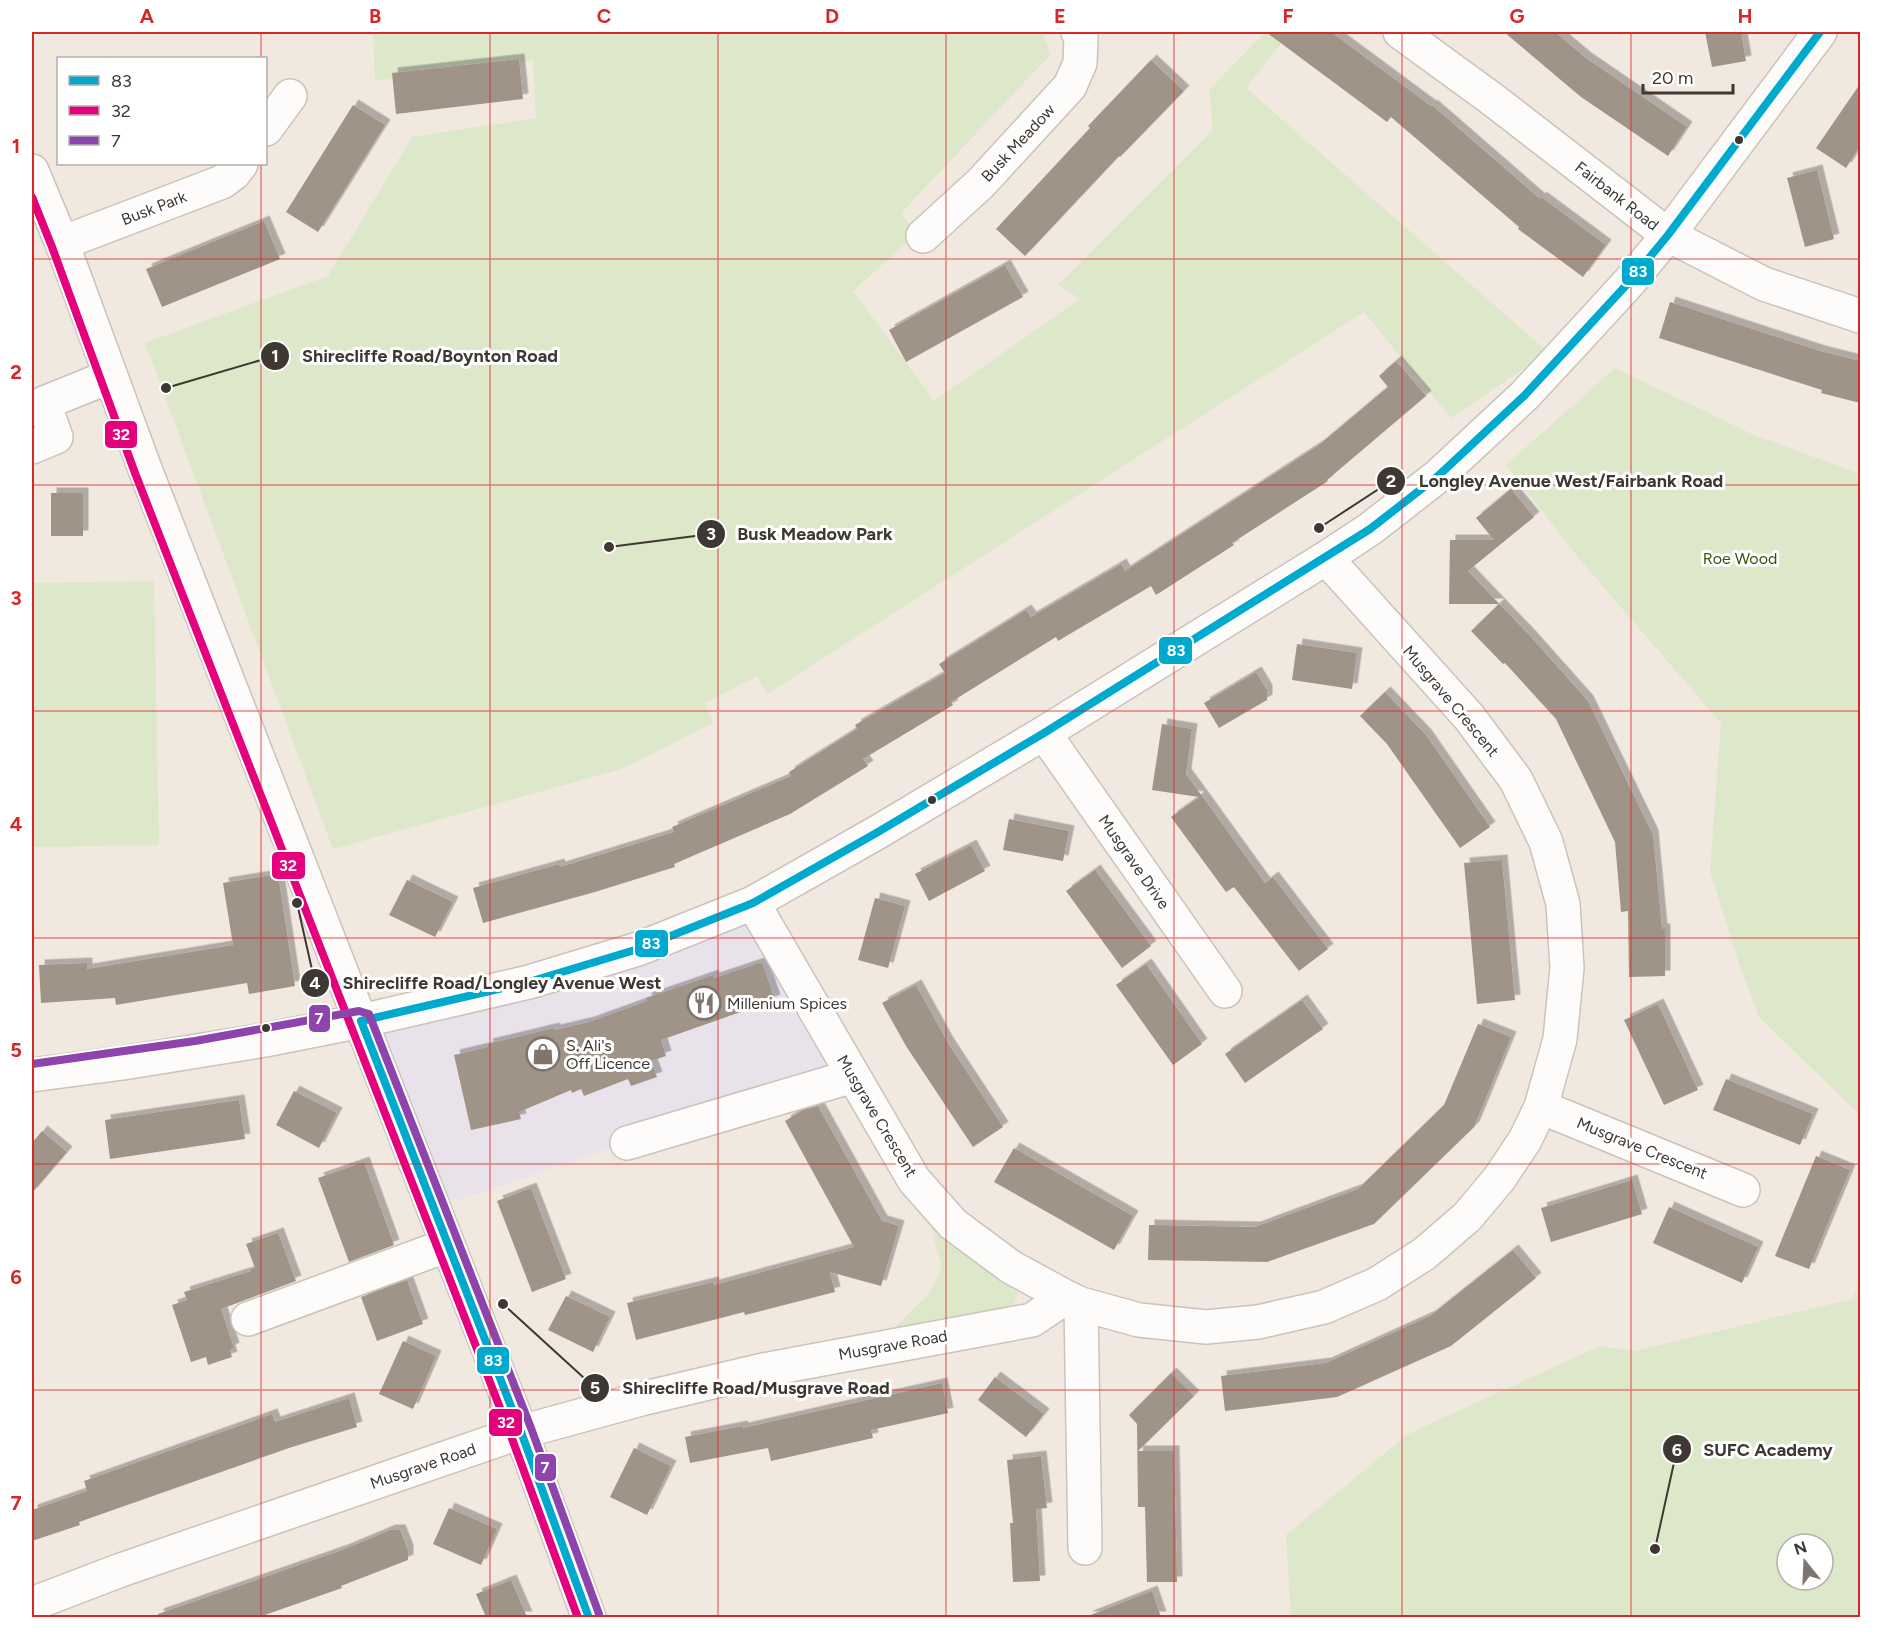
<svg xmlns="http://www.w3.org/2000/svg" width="1892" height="1649" font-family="Figtree,sans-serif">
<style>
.commercial{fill:#e9e2ea}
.green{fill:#dde7ca;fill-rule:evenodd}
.building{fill:#9f9487;filter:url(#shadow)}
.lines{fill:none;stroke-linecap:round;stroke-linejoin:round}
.minor-casing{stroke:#cac3bc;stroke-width:36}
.minor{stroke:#fdfcfa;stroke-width:33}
.bus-1-casing{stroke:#fff;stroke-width:12}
.bus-2-casing{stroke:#fff;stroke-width:12}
.bus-3-casing{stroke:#fff;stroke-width:12}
.bus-1{stroke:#00a9ce;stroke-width:8}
.bus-2{stroke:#e5007d;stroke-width:8}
.bus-3{stroke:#8e44ad;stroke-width:8}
.grid{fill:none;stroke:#d62828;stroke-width:1.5;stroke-opacity:0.55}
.bus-dot{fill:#3e3732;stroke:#fff;stroke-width:2}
.labels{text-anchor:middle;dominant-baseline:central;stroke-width:6;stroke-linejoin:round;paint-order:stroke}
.street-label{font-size:16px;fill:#3e3732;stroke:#fff}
.park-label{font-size:16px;fill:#325508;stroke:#fff}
.poi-label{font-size:16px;fill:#3e3732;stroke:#fff;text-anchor:start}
.leader{fill:none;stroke:#3e3732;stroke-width:2}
.callout-dot{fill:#3e3732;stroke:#fff;stroke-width:2}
.mark-label{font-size:18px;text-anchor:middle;font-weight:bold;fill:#fff}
.callout-label{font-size:18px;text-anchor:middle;font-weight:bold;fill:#3e3732;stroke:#fff;stroke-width:6;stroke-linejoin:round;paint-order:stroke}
.line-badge{stroke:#fff;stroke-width:2}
.badge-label{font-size:16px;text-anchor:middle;font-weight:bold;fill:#fff}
.neatline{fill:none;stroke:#d62828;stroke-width:2}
.grid-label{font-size:20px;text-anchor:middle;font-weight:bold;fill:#d62828}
</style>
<defs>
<filter id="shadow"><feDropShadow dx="5.5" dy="-5.5" stdDeviation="0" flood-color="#0004"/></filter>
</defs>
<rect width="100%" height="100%" fill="#f1e8e0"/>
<!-- commercial -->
<path class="commercial" d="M753,903L853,1076L627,1143L434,1208L361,1021Z"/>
<!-- green -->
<path class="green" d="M373,32H1043L1050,55L901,213L917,233L853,291L934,401L1080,299L1058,285L1213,130L1209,90L1265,32H1290L1246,88L1548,352L1451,418L1364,312L767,694L757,676L705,703L713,723L622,769L333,849L145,343L328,276L412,137L536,118L533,60L375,81Z
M1615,368L1754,435L1860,474V1117L1856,1111L1759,1017L1738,960L1710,871L1721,723L1581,561L1506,465Z
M154,581L159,845L32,847V583Z
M930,1223L998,1275L1018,1293L1013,1308L999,1315L895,1327L928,1295L942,1268Z
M1860,1283V1617H1291L1286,1535L1408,1434L1600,1346L1635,1351L1852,1299ZM1787,1544H1823V1580H1787Z"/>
<!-- building -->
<path class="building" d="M1266,32H1331L1431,106L1432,105L1540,199L1541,197L1606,245L1583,277L1518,229L1519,227L1391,117L1387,122Z
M1504,32H1555L1586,58L1687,127L1668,156L1581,97Z
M1705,32H1741L1746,61L1712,67Z
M519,59L523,99L396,114L392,73Z
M1151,60L1184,91L1120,157L1119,156L1025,256L996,229L1090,128L1088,126Z
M1860,84V146L1846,168L1816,148Z
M353,105L385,125L318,232L286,212Z
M1817,170L1834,239L1805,247L1787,178Z
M264,221L280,259L162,307L146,269Z
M1005,265L1023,297L906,362L889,330Z
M1670,302L1820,351L1860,361V403L1821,393L1822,390L1659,338Z
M1396,361L1426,396L1327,480L1328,481L1232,543L1234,545L1156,595L1151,586L1058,641L1056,637L951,702L953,705L863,759L868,766L790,814L674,864L675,867L595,892L483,923L473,888L559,864L560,867L674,832L672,827L791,776L789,772L857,729L855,725L945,673L939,664L1026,610L1031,617L1121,564L1125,571L1319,445L1388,387L1379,376Z
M1511,489L1534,517L1468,571L1531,637L1588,701L1653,835L1662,929H1665V976L1629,977L1628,911L1621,912L1615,842L1556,719L1505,663L1503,664L1471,631L1499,604H1449L1450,540H1494L1476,518Z
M51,493H83V536H51Z
M1297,644L1357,653L1352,689L1292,680Z
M1256,672L1267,690V700L1219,728L1204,703Z
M1385,692L1426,735L1490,827L1460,848L1387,744L1360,716Z
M1162,724L1192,729L1186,774L1265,883L1273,877L1328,949L1299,971L1234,887L1226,892L1171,817L1199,797L1152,790Z
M1009,819L1069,831L1063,861L1003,850Z
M971,845L985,871L929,901L915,874Z
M1502,860L1515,1000L1477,1004L1464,863Z
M1095,870L1151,946L1122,968L1066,891Z
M278,874L295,986L249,994L247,983L116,1005L115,998L41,1003L39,965L87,963V969L233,945L223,883Z
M407,880L453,902L435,937L389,915Z
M875,898L905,906L888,968L858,960Z
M762,962L775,1000L661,1040L666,1056L651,1061L657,1077L631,1086L628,1079L584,1096L581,1089L572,1093L571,1090L519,1112L521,1119L471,1130L454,1055L488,1047L487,1044L554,1028L555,1030L589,1022L647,1001L646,998L713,975L714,978Z
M1146,964L1202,1044L1173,1065L1116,985Z
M916,985L948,1043L1003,1127L973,1147L906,1046L882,1003Z
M1302,1000L1323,1029L1245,1083L1225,1054Z
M1658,1004L1698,1090L1664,1105L1624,1020Z
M1478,1024L1511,1037L1474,1127L1374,1224L1267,1262L1148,1260L1149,1225L1255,1227L1358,1189L1444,1105Z
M1726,1079L1813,1114L1800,1145L1713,1110Z
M294,1091L337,1113L319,1148L276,1125Z
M239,1100L245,1139L110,1159L105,1120Z
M818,1106L882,1221L899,1226L881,1286L830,1272L835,1292L745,1315L744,1312L636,1340L627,1303L713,1282L714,1285L854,1247L785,1121L803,1110Z
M42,1131L67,1152L32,1193V1143Z
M1014,1148L1133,1216L1114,1250L994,1182Z
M1816,1156L1850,1170L1809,1269L1775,1256Z
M364,1162L394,1245L349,1262L318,1178Z
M1632,1180L1642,1214L1551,1242L1541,1208Z
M531,1188L566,1279L532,1292L497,1201Z
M1669,1207L1758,1247L1742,1283L1653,1243Z
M278,1233L296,1281L221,1309L234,1348L230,1350L232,1357L208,1365L206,1357L191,1362L172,1305L187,1300L184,1292L251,1271L250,1269L255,1268L246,1244Z
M1513,1250L1536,1278L1451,1346L1337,1397L1225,1411L1221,1376L1326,1363L1430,1316Z
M407,1280L423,1324L377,1341L361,1297Z
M566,1296L610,1317L593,1352L548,1330Z
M403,1341L436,1356L413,1409L379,1394Z
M1171,1373L1194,1396L1138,1451H1174L1177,1582H1147L1145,1507H1138L1137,1424L1129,1415Z
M995,1377L1044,1414L1026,1437L978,1400Z
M942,1383L948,1413L871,1430L873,1438L771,1461L768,1448L690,1463L685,1437L742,1426L743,1428Z
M349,1398L357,1427L289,1448L79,1522L80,1525L32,1541V1510L87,1491L84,1481L272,1414L275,1422Z
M634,1448L671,1466L647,1515L610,1497Z
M1041,1456L1047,1508L1036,1509L1040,1581L1013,1582L1010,1523H1013L1007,1460Z
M449,1508L497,1529L481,1565L433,1544Z
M390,1530H400L408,1550V1560L341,1586L342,1588L259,1617H159L158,1614L345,1549Z
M511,1580L527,1617H486L476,1594Z
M1152,1591L1161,1617H1088V1616Z"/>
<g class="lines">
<!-- minor casing -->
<g class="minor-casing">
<path id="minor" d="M1400,32L1492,99L1668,235L1764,284L1860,316
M266,129L290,96
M32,171L62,243L145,469L521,1432L589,1618
M923,236L981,183L1070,86L1080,63L1081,37L1078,32
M62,243L222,182L234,173L241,164
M32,447L56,437L44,403L111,376
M1044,733L1225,991
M753,903L914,1180L953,1224L1011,1267L1066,1297L1081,1304L1139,1320L1206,1327L1258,1322L1324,1307L1377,1284L1424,1254L1467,1217L1499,1179L1525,1140L1541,1107L1560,1039L1567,968L1563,904L1546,842L1516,780L1469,717L1326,558
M32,1075L123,1063L265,1040L361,1021L529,982L638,949L753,903L878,832L1044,733L1326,558L1370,529L1438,476L1524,396L1576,340L1631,280L1668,235L1820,32
M1541,1107L1743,1190
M627,1143L853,1076
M1081,1304L1085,1548
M248,1319L448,1245
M32,1604L121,1570L521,1432L641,1399L763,1370L1032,1320L1066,1297"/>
</g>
<!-- minor -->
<use href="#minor" class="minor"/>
<!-- bus-1 casing -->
<g class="bus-1-casing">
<path id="bus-1" d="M361,1021L529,982L638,949L753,903L878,832L1044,733L1370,529L1438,476L1524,396L1631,280L1668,235L1820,32
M361,1021L521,1432L589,1618"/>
</g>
<!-- bus-2 casing -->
<g class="bus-2-casing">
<path id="bus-2" d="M32,197L52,247L135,473L511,1436L578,1618"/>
</g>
<!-- bus-3 casing -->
<g class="bus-3-casing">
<path id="bus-3" d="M32,1064L195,1041L359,1011L369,1014L531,1428L599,1614"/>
</g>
<!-- bus-1 -->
<use href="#bus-1" class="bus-1"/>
<!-- bus-2 -->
<use href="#bus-2" class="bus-2"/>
<!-- bus-3 -->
<use href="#bus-3" class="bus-3"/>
</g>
<!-- grid -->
<path class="grid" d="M261,32V58M490,32V1618M718,32V1618M946,32V1618M1174,32V1618M1402,32V1618M1631,32V1618M261,164V1618M32,259H1860M32,485H1860M32,711H1860M32,938H1860M32,1164H1860M32,1390H1860"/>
<!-- icons -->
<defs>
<g id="restaurant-ring" transform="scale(1.725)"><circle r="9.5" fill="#fff" stroke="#7d756f" stroke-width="1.5"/><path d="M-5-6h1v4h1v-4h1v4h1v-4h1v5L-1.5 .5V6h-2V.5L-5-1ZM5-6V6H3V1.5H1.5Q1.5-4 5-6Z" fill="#7d756f"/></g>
<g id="shop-ring" transform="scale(1.725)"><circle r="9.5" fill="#fff" stroke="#7d756f" stroke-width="1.5"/><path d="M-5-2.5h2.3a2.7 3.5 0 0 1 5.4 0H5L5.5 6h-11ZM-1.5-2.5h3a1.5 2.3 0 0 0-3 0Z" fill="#7d756f"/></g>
</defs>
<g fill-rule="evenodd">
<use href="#restaurant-ring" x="704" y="1003"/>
<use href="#shop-ring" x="543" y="1054"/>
</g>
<!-- markers -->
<g class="bus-dot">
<circle cx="1739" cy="140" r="5"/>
<circle cx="932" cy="800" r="5"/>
<circle cx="266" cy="1028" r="5"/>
</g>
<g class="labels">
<!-- street labels -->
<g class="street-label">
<text transform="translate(1018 143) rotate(-47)">Busk Meadow</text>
<text transform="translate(1617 196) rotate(38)">Fairbank Road</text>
<text transform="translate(154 208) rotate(-21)">Busk Park</text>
<text transform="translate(1451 701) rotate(50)">Musgrave Crescent</text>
<text transform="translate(1134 862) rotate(55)">Musgrave Drive</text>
<text transform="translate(877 1116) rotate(59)">Musgrave Crescent</text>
<text transform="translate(1642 1148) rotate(22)">Musgrave Crescent</text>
<text transform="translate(893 1345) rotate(-10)">Musgrave Road</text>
<text transform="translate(423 1466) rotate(-19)">Musgrave Road</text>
</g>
<!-- park labels -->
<g class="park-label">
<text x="1740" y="558">Roe Wood</text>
</g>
<!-- poi labels -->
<g class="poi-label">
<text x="727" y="1003">Millenium Spices</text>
<text x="566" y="1045">S. Ali's<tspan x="566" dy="18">Off Licence</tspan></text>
</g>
</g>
<!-- callouts -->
<path class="leader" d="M166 388L275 356M1319 528L1391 481M609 547L711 534M297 903L315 983M503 1304L595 1388M1655 1549L1677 1449"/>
<g class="callout-dot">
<circle cx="166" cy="388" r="6"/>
<circle cx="1319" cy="528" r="6"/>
<circle cx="609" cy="547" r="6"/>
<circle cx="297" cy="903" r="6"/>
<circle cx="503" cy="1304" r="6"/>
<circle cx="1655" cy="1549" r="6"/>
<circle cx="275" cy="356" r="15"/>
<circle cx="1391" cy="481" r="15"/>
<circle cx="711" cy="534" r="15"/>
<circle cx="315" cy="983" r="15"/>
<circle cx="595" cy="1388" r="15"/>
<circle cx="1677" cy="1449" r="15"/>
</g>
<g class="mark-label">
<text x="275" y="362">1</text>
<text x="1391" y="487">2</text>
<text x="711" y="540">3</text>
<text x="315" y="989">4</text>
<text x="595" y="1394">5</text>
<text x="1677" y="1456">6</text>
</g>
<g class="callout-label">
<text x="430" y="362">Shirecliffe Road/Boynton Road</text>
<text x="1571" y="487">Longley Avenue West/Fairbank Road</text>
<text x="815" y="540">Busk Meadow Park</text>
<text x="502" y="989">Shirecliffe Road/Longley Avenue West</text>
<text x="756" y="1394">Shirecliffe Road/Musgrave Road</text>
<text x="1768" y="1456">SUFC Academy</text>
</g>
<g class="line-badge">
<rect x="1621" y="257" width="34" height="29" rx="6" fill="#00a9ce"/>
<rect x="104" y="420" width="34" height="29" rx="6" fill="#e5007d"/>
<rect x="1158" y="636" width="35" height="29" rx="6" fill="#00a9ce"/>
<rect x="271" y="851" width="35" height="29" rx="6" fill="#e5007d"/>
<rect x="634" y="929" width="35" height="29" rx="6" fill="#00a9ce"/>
<rect x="308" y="1004" width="23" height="29" rx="6" fill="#8e44ad"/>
<rect x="476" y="1346" width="34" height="29" rx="6" fill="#00a9ce"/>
<rect x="488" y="1408" width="35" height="29" rx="6" fill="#e5007d"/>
<rect x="534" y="1453" width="23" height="29" rx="6" fill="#8e44ad"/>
</g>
<g class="badge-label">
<text x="1638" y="277">83</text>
<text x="121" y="440">32</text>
<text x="1176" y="656">83</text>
<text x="288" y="871">32</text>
<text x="651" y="949">83</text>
<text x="319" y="1024">7</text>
<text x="493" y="1366">83</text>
<text x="506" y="1428">32</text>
<text x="545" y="1473">7</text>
</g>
<!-- border -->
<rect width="1892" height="1649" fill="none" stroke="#ffffff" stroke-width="66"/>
<!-- legend -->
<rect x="57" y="57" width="210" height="108" fill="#ffffff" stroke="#b2afad" stroke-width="1.5"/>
<rect x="69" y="76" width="30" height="9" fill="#00a9ce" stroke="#b2afad" stroke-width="1.5"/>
<text x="111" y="87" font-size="18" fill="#3e3732">83</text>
<rect x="69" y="106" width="30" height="9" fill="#e5007d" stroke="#b2afad" stroke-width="1.5"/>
<text x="111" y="117" font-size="18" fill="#3e3732">32</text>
<rect x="69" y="136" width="30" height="9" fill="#8e44ad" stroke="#b2afad" stroke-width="1.5"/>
<text x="111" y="147" font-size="18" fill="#3e3732">7</text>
<!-- north arrow -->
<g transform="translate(1805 1562) rotate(342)"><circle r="28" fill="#ffffff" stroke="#b2afad" stroke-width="1.5"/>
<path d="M0-4.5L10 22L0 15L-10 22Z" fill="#7d756f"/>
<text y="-9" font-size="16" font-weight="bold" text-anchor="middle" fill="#3e3732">N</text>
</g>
<!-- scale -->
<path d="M1643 84v9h90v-9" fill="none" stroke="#3e3732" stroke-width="3"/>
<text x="1652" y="84" font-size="18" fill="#3e3732" stroke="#ffffff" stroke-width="4.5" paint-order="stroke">20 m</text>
<rect x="33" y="33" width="1826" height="1583" class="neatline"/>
<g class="grid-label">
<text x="147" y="23">A</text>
<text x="375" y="23">B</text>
<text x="604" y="23">C</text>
<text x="832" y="23">D</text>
<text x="1060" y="23">E</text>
<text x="1288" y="23">F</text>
<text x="1517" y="23">G</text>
<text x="1745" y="23">H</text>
<text x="16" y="153">1</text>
<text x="16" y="379">2</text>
<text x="16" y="605">3</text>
<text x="16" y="831">4</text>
<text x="16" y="1057">5</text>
<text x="16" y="1284">6</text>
<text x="16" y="1510">7</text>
</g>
</svg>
